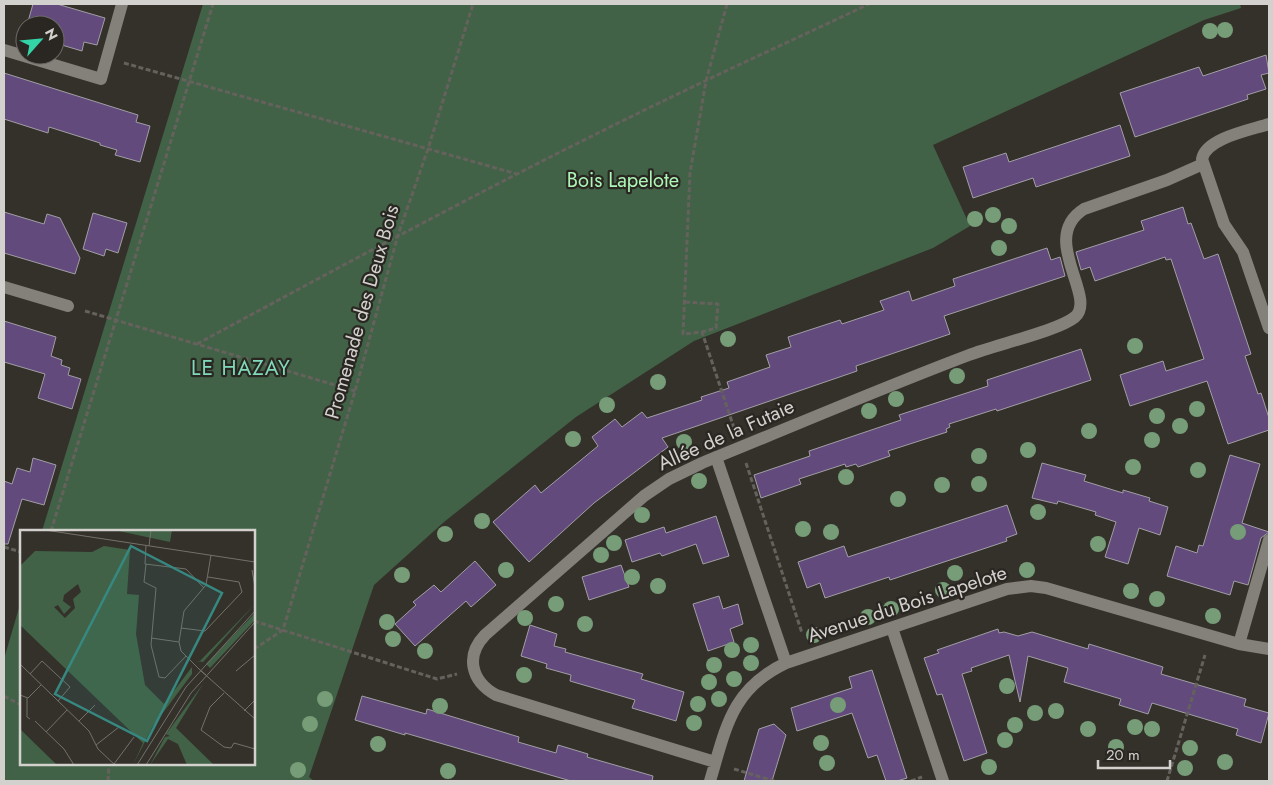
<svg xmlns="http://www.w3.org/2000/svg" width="1273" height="785" font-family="Jost,sans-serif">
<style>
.green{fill:#416246}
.building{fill:#624b7c;stroke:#a19ea4}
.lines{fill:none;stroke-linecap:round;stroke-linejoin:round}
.path{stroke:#65625d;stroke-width:3;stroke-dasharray:5 2.5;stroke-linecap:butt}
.lane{stroke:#84807a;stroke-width:12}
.street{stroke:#84807a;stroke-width:12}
.tree{fill:#769d77}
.labels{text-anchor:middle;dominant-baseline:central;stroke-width:4.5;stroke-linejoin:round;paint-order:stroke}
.park-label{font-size:20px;fill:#acf6b6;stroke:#2a2722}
.street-label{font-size:20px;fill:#d3d1ce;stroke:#2a2722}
.neighbourhood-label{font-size:21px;letter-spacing:1px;fill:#7edaba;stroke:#2a2722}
.inset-road{fill:none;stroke:#74716c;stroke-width:1}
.view{fill:#368881;fill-opacity:0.15;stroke:#368881;stroke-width:2.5}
.inset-edge{fill:none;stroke:#d3d1ce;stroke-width:2.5}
</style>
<rect width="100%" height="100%" fill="#34312b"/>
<!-- green -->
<path class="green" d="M203,4H1240L1241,8L1204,20L933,145L970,226L933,248L694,341L576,417L444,522L374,585L309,777L314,781H4V659L21,601V764H254V531H42Z"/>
<!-- building -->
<path class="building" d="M33,4H57L105,18L97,45L84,42L82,51L55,43V25H27Z
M1266,55L1269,73L1261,75L1266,89L1247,95L1248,99L1135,137L1120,93L1199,67L1203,76Z
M4,73L138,115L136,122L150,126L140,162L115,155L117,150L100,145V143L49,127L48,133L4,119Z
M1120,125L1130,156L1036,187L1033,178L973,198L963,167L1006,153L1009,162Z
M1183,207L1188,224L1191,223L1204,259L1218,254L1251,354L1245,356L1258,394L1261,393L1269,418V430L1228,444L1207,381L1130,406L1120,375L1163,361L1166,371L1204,359L1171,259L1166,260L1165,257L1095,281L1090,267L1081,270L1076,252L1144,230L1141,221Z
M4,212L44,224L47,214L60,218L80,258L75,274L4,253Z
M93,213L127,223L118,253L106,249L104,256L83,249Z
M1047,248L1051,260L1060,257L1065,276L944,316L950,334L856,366L857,371L662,438L668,447L594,503L529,562L493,522L535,485L541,493L598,446L592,437L615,419L622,427L642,412L647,418L702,400L701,397L729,388L727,382L770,367L766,355L791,347L788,337L840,320L842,324L884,310L880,301L909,291L912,301L955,286L953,279Z
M4,321L56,337L51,356L62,360L61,365L70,368L68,375L81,379L72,409L38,398L45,374L4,362Z
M1081,349L1091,380L997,411L996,409L949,424L950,427L946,429L947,432L888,451L890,456L858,467L856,464L846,467L845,464L799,479L801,484L761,498L754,475L810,456L809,451L901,420L899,415L988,386L987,380Z
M1230,455L1260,464L1242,523L1269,532L1261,538L1248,585L1234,581L1230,595L1167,576L1176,546L1197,553L1199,545L1203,546Z
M33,458L56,465L44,505L22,499L8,544H4V481L12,484L17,468L30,472Z
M1042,463L1086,475L1084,481L1123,493V490L1150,498L1149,501L1168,507L1160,535L1139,528L1128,564L1105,557L1116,522L1095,515L1096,512L1058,501L1057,504L1032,498Z
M1007,505L1017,534L1006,538L1007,541L890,580L889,577L825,598L820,583L807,588L798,562L844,546L848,557Z
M716,516L729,556L703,564L696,544L662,556L660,553L632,562L625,540L664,527L666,533Z
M475,561L496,585L471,607L466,601L415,646L395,624L416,605L413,602L434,585L441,592Z
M621,565L629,587L589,600L582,577Z
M719,596L723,609L738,604L743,624L730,629L734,642L708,651L693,604Z
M530,625L557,634L554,646L566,649L565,652L643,674L641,679L684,692L676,721L632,708L635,700L570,681L571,675L546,668L547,664L521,656Z
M998,629L999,633L1004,632L1018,636L1032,632L1088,649L1089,644L1163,667L1161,674L1246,699L1244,706L1269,713L1261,743L1236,735L1238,729L1152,703L1148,714L1119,705L1121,699L1064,682L1068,668L1028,656L1020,702L1009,655L971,668L972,671L962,674L987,753L964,761L942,694L937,695L924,658L939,653L937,650Z
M872,670L907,778L897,781H886L877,755L868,758L852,713L797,731L791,708L852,688L849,677Z
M362,696L426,714L427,709L519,737L518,742L556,753L558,745L588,754L587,757L653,776L652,781H571L405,733V735L355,720Z
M774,724L786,735L772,781H744L759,729Z"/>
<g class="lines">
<!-- path -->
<path class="path" d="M727,4L706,81L690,173L683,334L702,332L735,431
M124,63L517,174
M685,302L718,304L716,328L702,332
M85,311L355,391
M197,344C358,257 519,170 684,91C746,61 808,33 869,4
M746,463L802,633
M51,531L213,4
M4,547L21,552
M254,621L437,679L457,674
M254,649L283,630L355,391L398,235L428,149L473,4
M4,696L21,705
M734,769L774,781
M108,781L109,764
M911,781L922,777
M1167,781L1205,655"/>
<!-- lane -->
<path class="lane" d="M4,50L101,79L122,4
M4,287L68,306"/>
<!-- street -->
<path class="street" d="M1269,124C1251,130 1206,138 1202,159L1224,224L1243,252L1269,328
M716,457L786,663
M892,628L943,781
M1239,644L1269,540
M715,762L496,695C471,681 465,656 485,635L644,496L669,479L702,463C791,427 879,389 969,355C994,345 1058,331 1075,317C1098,297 1038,238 1084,209L1167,180L1203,164
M710,781C726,728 731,689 786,663L1007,589L1031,586L1046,588L1239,644L1269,649"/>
</g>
<!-- trees -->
<g class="tree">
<circle cx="1225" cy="30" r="8"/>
<circle cx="1210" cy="31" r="8"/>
<circle cx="993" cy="215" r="8"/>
<circle cx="975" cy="219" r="8"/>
<circle cx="1009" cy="226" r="8"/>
<circle cx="999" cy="248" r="8"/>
<circle cx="728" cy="339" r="8"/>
<circle cx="1135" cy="346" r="8"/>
<circle cx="957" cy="376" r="8"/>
<circle cx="658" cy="382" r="8"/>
<circle cx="896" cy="399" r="8"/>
<circle cx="607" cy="405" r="8"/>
<circle cx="1197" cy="409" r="8"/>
<circle cx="869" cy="411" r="8"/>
<circle cx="1157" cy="416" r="8"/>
<circle cx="1180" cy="426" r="8"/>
<circle cx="1089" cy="431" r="8"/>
<circle cx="573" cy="439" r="8"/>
<circle cx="1152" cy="440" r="8"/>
<circle cx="684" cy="442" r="8"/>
<circle cx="1028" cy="450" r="8"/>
<circle cx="979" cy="456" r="8"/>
<circle cx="1133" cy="467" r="8"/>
<circle cx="1198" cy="470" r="8"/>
<circle cx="846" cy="477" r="8"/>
<circle cx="699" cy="481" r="8"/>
<circle cx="979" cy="484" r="8"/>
<circle cx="942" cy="485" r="8"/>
<circle cx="898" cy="499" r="8"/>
<circle cx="1038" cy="512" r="8"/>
<circle cx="642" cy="515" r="8"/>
<circle cx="482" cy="521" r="8"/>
<circle cx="803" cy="529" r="8"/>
<circle cx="831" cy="532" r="8"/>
<circle cx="1238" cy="532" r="8"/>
<circle cx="445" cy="534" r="8"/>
<circle cx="614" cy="543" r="8"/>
<circle cx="1098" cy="544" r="8"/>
<circle cx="601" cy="555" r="8"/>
<circle cx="506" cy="570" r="8"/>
<circle cx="1027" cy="570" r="8"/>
<circle cx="955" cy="573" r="8"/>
<circle cx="402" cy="575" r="8"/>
<circle cx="632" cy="577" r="8"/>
<circle cx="658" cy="586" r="8"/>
<circle cx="943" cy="590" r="8"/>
<circle cx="1131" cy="591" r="8"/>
<circle cx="1157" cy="599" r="8"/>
<circle cx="556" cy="604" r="8"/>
<circle cx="891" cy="609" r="8"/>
<circle cx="1213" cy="616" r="8"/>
<circle cx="868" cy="617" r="8"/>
<circle cx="525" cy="618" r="8"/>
<circle cx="387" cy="622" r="8"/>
<circle cx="585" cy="624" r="8"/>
<circle cx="814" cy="635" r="8"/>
<circle cx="393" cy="639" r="8"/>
<circle cx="751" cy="645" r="8"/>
<circle cx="732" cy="650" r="8"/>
<circle cx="425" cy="651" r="8"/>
<circle cx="751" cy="663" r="8"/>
<circle cx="714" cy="665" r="8"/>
<circle cx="524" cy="675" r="8"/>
<circle cx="734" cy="679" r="8"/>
<circle cx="709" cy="682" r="8"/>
<circle cx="1007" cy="686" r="8"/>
<circle cx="325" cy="699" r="8"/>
<circle cx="719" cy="699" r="8"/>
<circle cx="698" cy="704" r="8"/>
<circle cx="838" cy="705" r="8"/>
<circle cx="440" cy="706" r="8"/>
<circle cx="1056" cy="711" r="8"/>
<circle cx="1035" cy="713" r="8"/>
<circle cx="694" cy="723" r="8"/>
<circle cx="310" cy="724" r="8"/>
<circle cx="1015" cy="725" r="8"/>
<circle cx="1135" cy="727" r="8"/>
<circle cx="1088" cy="729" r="8"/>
<circle cx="1152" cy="729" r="8"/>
<circle cx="1005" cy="740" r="8"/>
<circle cx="821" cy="743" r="8"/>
<circle cx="378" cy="744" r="8"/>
<circle cx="1116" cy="747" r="8"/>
<circle cx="1190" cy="748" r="8"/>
<circle cx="1225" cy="762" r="8"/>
<circle cx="827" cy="763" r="8"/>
<circle cx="989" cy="767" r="8"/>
<circle cx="1185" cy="768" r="8"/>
<circle cx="298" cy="770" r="8"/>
<circle cx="448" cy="771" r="8"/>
</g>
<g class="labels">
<!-- park labels -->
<g class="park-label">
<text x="623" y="180">Bois Lapelote</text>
</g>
<!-- street labels -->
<g class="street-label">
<text transform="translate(362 312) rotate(-74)">Promenade des Deux Bois</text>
<text transform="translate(726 435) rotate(-24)">Allée de la Futaie</text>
<text transform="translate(907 604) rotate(-18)">Avenue du Bois Lapelote</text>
</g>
<!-- neighbourhood labels -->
<g class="neighbourhood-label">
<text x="241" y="368">LE HAZAY</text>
</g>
</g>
<!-- overview -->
<g transform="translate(20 530)">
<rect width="235" height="235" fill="#34312b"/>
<path d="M94,0H152L150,12ZM84,16L110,20L107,64L119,65L116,104L125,155L144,174L172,137V144L133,196L113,235L123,213L0,95V36L15,21L72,22ZM58,54L61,62L53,69L55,78L45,88L34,77L38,75L44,84L51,77L43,71L44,65ZM235,74L183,132L176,131H180ZM235,83V90L190,138L186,134ZM183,154L156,198L194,235H167L158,214L148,209L130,235L145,207L150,206L146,204ZM0,199L37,235H0Z" fill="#416246" fill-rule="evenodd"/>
<path class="inset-road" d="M25,0L235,32M126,15L125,34L166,39L184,58M129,16L131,0M126,34L124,52L136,58L131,115L139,147L145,148L166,126M232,40L235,57M161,98L185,101L222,62L219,52L188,47M131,108L159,112M0,134L69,201L78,219L95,235M180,140L161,121L159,112L164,81L186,55L191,25M216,141L235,125M10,144L22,131L50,157L38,171M186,145L180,140L235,189M204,163L190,177L181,200L204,217L211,218L214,213L235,219M0,165L8,168L21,155M7,168V187L10,189M224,181L235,170M15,191L44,219L54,235M59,191L75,175M26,202L47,180M76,215L99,197M94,234L114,207M117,235L166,157L235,81M126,235L171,163L235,92"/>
<path class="view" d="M111,16L202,63L127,211L35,164Z"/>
<rect width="235" height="235" class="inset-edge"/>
</g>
<!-- border -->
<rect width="1273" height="785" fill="none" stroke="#d3d1ce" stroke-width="10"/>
<!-- north arrow -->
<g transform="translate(40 40) rotate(63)"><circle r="24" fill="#2a2722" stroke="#6e6b67"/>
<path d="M0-4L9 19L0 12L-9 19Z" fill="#33d4a8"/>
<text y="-8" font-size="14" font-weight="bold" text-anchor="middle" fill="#d3d1ce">N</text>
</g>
<!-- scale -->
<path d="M1098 760v8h72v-8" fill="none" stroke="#d3d1ce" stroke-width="2.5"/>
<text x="1106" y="760" font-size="15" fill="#d3d1ce" stroke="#2a2722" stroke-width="4" paint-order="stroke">20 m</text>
</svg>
